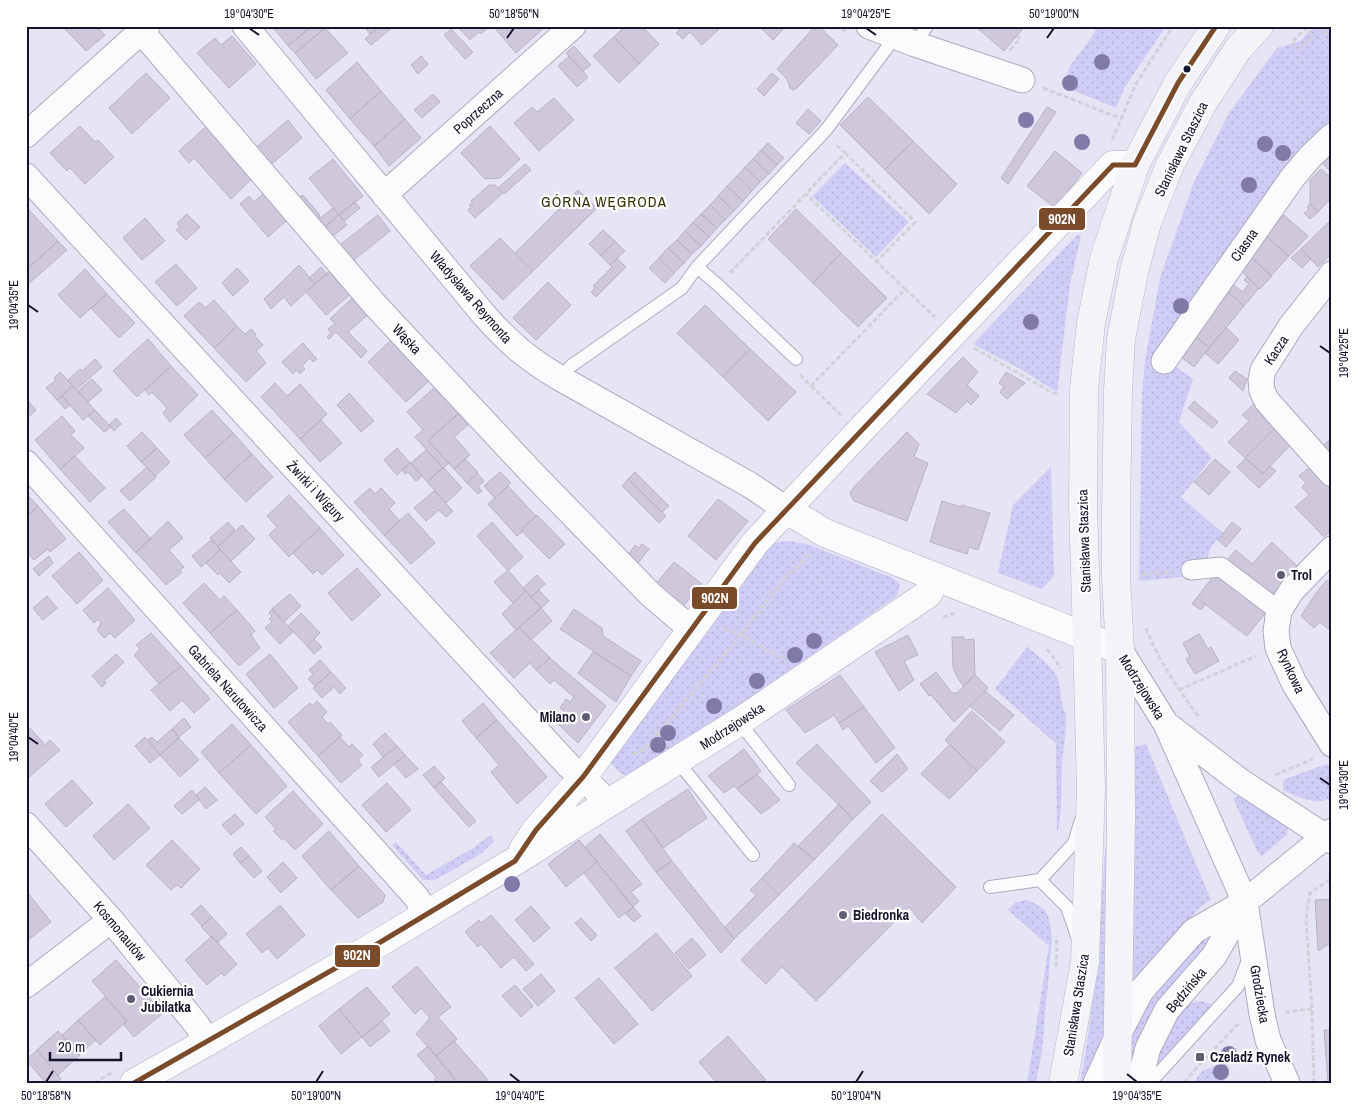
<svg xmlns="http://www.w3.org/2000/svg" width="1358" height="1109" font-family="'Archivo Narrow',sans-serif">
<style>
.grass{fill:url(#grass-dots)}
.building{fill:#cfc8dc;stroke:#b9b2c6}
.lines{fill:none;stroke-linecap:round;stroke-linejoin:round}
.service-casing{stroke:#acabbe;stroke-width:14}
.pedestrian-casing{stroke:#acabbe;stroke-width:21}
.minor-casing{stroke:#acabbe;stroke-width:27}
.tertiary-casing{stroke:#acabbe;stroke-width:29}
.primary-casing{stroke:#b9b8c7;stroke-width:29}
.path{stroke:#d2d1d7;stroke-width:3;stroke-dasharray:5 2.5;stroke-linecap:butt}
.service{stroke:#fbfbfe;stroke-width:12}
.pedestrian{stroke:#fbfbfe;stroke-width:19}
.minor{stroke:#fbfbfe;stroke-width:25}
.tertiary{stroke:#fbfbfe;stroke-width:28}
.primary{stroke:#f3f3f8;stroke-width:28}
.path-bridge{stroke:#d2d1d7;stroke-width:3;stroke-dasharray:5 2.5;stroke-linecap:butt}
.bus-1-casing{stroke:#fff;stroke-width:9}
.bus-1{stroke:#7a4b2a;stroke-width:5}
.tree{fill:#8179a8}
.ticks{fill:none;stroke:#16142d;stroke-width:2}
.bus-dot{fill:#16142d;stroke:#fff;stroke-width:2}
.poi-dot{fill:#5f5d73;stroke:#fff;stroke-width:2}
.labels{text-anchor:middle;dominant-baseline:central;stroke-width:4.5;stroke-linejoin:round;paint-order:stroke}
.street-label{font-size:14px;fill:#16142d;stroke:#fff}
.poi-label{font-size:14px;font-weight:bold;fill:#16142d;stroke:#fff;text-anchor:start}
.neighbourhood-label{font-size:15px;letter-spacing:1px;fill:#37340a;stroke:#fff}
.line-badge{stroke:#fff;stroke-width:2}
.badge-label{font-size:14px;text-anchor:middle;font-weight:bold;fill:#fff}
.neatline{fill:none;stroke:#16142d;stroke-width:2}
.ticks-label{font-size:12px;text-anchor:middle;fill:#16142d}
</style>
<defs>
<pattern id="grass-dots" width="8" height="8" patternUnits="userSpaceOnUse" patternTransform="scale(1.25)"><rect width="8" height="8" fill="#cfcdf5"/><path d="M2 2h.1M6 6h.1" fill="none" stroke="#b1afd2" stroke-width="1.8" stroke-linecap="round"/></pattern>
</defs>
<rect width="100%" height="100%" fill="#e6e5f6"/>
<!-- grass -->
<path class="grass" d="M1098,26H1166L1125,87L1116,108L1063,86L1070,66L1091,38Z
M1315,26H1332V124L1325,129L1162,357L1193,379L1179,422L1212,458L1181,497L1223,533L1211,547L1202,575L1139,581L1142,396L1145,360L1160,278L1194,182L1229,113L1277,48L1300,41Z
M845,163L909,222L876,257L812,196Z
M1078,234L1081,236L1070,285L1057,392L1020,369L973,344Z
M1051,467L1054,576L1042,589L998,573L1013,505Z
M788,541L807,544L893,578L900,584L897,596L793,668L731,714L630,776C619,775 617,770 610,761L759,553L773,543Z
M1027,647C1037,655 1053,667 1058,679C1062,688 1060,707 1066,713C1067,729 1064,745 1062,760C1061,785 1063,810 1057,834L1056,744L995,689Z
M1146,744L1211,900L1202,906L1162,947L1131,986L1135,747Z
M1327,764L1332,772V798C1314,806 1299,797 1283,790V783L1285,779Z
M1240,796L1246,799L1288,827L1287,835L1262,856L1258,853L1233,798Z
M491,835L494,841L482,853L446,874L434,880H423L392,845L396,842L426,875L473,848Z
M1108,848L1104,1047L1092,1083H1080C1095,1006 1100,928 1105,849Z
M1027,900C1050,909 1049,915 1052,938L1042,1051L1036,1083H1027L1049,946L1008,910L1016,902Z
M1200,938L1204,940L1208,943L1133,1060L1131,1055V1021Z
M1201,1001L1214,1005L1159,1067L1154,1068L1151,1058L1178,1010L1191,1003Z
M1228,1061L1222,1083H1193L1202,1071Z"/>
<!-- building -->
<path class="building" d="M62,26H96L105,35L86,51Z
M272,26H312L288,46Z
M312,26H323L325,28L295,53L288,46Z
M364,26H378L379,27L370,34Z
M380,26H394L371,45L365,39Z
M457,26H490L481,34L479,32L470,40Z
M493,26H546L516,53Z
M625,26H642L659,44L639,64L614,37Z
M683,26H716L719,29L702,45L690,32L683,39L676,33Z
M759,26H786L773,40Z
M815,26H819L838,45L797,88L793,90L790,88L787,79L777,69Z
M975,26H1025L1004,51Z
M325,28L348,53L316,79L295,53Z
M451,29L473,52L465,59L444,35Z
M232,36L256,64L229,88L197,53L215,38L221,45Z
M614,37L639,64L619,83L593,56Z
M574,46L591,65L583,71L566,53Z
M421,56L428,64L418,74L411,65Z
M569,56L588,77L577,87L558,66Z
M357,62L381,91L350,119L326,90Z
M146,73L170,98L132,134L109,108Z
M772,73L779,79L764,96L757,89Z
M381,91L405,119L374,146L350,119Z
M433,94L440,102L422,118L414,110Z
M868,97L913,141L885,170L840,125Z
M554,98L574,120L539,151L514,123L532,107L537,112Z
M1047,107L1056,112L1008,184L1001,178Z
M808,109L821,121L809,134L796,123Z
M405,119L421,138L389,166L374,146Z
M288,120L302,138L267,168L252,151Z
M210,123L256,175L231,199L194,158L189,163L179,151Z
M80,126L95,142L98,140L114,157L85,184L70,168L67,171L50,153Z
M490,126L520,159L500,178L485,179L461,153Z
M913,141L957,184L929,214L885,170Z
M768,143L784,158L777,165L761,150Z
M761,150L777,165L769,174L753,159Z
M1055,151L1082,173L1055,208L1027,186Z
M1332,155V168L1329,170L1322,163Z
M333,159L363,196L339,215L309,178Z
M753,159L769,174L760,182L745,167Z
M525,164L531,170L504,194L498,188Z
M745,167L760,182L752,191L737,176Z
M1321,169L1332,179V197L1318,212L1310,204V180Z
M737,176L752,191L743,201L727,186Z
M489,185H495L503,193L475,218L468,210L471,207L469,205L473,202L471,201Z
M727,186L743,201L734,211L718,196Z
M269,189L293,215L268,237L240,204L249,196L254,202Z
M578,190L597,208L533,271L515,253Z
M303,195L319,214L320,218L314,223L296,200Z
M718,196L734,211L725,220L710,205Z
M355,202L360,208L344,221L339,215Z
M1310,204L1318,212L1310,219L1304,213L1309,209L1307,207Z
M710,205L725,220L717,228L701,214Z
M26,207L58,241L28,268L26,266Z
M333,208L339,215L320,231L314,223Z
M796,209L841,253L813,283L768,239Z
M187,214L200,227L186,240L176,230L180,227L177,223Z
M701,214L717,228L709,237L693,222Z
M339,215L347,225L328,240L320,231Z
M378,215L390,231L349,264L336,248Z
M1284,215L1308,236L1289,256L1266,236Z
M145,218L165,241L142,260L123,238Z
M1331,220L1332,253L1318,267L1301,249Z
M693,222L709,237L701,246L685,231Z
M603,230L615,241L601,256L589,244Z
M685,231L701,246L692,254L677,240Z
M1266,236L1289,256L1271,276L1249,255Z
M500,238L533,271L503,300L470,266Z
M677,240L692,254L684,263L668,248Z
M58,241L67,250L26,286V270Z
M615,241L625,251L610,265L601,256Z
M668,248L684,263L674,273L659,258Z
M1301,249L1311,259L1302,268L1291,258Z
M841,253L887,298L858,327L813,283Z
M1249,255L1272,276L1260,289L1238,268Z
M617,258L626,267L596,297L591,292L595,288L593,286L612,267L610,265Z
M659,258L674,273L665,283L649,268Z
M176,264L197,288L177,306L155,282Z
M299,265L315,284L291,306L284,297L271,309L264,299Z
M321,267L327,274L315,284L309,278Z
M237,268L249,281L233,296L222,283Z
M333,268L353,292L326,315L306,292Z
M85,269L107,294L80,318L58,295Z
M1247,277L1259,288L1244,306L1227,291L1233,284L1242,292L1249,284L1244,280Z
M548,282L571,305L536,340L513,318Z
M1227,291L1244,306L1209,348L1192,333Z
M107,294L135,323L119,338L91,308Z
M353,297L369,314L348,332L367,351L361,358L336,332L329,339L327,337L331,333L328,329L335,324L330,319Z
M214,300L237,326L214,348L184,316L199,302L205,308Z
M705,305L750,349L723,377L677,333Z
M237,326L245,334L251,329L256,334L255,336L263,345L256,351L266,363L246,382L214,348Z
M1226,327L1239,340L1218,364L1205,353Z
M1192,333L1209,348L1194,367L1176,353Z
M393,338L431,379L406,402L368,362Z
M148,339L171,366L137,397L113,371Z
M303,343L317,359L313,362L310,358L302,366L305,369L300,374L297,370L293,374L282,362Z
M750,349L796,392L768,421L723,377Z
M963,357L978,372L967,385L979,396L971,405L967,401L956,413L927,394Z
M95,359L102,367L76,390L68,380L80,369L82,371Z
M171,366L198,395L170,422L163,413L167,408L152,392L149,395L145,390Z
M1235,371L1247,379L1243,391L1229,378Z
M60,372L73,386L57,400L46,388L56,380L54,378Z
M1006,372L1025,383L1007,399L1000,392L1004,387L999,383Z
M92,379L102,390L88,402L78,391Z
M275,383L287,396L300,384L327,414L300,439L261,397Z
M73,386L95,410L83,420L62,396Z
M435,387L459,413L428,441L449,463L443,468L415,437L423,430L407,412Z
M349,393L374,421L361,432L337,405Z
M62,396L70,405L65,409L57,400Z
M26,399L36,410L26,419Z
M1194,401L1218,422L1212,428L1188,408Z
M1256,402L1278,425L1245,458L1228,442L1249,421L1242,415Z
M95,410L111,427L104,432L88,416Z
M212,410L233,433L205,458L184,435Z
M458,414L468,425L454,437L470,455L454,469L428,441Z
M62,416L75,431L71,435L84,448L60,469L35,440Z
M116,418L121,424L114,431L109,425Z
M321,420L342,443L320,462L300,439Z
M1278,425L1294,441L1263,474L1245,458Z
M142,432L157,448L141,462L127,446Z
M907,432L919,444L914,457L928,463L907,521L854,501L850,494L851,491L855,486Z
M233,433L252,454L224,479L205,458Z
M1332,437V465L1319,450Z
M157,448L170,462L155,476L141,462Z
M397,448L410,463L397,475L384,460Z
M426,450L443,468L427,482L411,463Z
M252,454L273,477L246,502L224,479Z
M75,456L105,488L90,502L60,469Z
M1246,458L1263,474L1270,466L1276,471L1259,488L1237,467Z
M465,459L478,472L467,483L454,469Z
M1215,459L1230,472L1209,495L1194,482Z
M1315,462L1332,480V530L1324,537L1295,507L1309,495L1302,487L1306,483L1299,476Z
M410,463L422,476L416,481L408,472L405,474L402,470Z
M147,467L156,477L130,501L120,491Z
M443,467L462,488L446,503L427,482Z
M500,472L511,483L495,498L484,486Z
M635,472L669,506L662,512L628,479Z
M477,473L484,481L478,487L482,491L478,494L467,483Z
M628,479L666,516L659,523L622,486Z
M508,486L536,516L521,530L523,531L517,536L488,504Z
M370,488L375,494L381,488L395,503L389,509L400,521L384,535L354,502Z
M434,491L453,511L446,517L439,510L426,521L414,508Z
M26,493L38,506L26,517Z
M289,495L320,528L289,557L269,535L277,527L267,516Z
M718,499L748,521L716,560L688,536Z
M942,501L961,507L962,505L990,513L978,550L969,547L967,554L930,542Z
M38,506L66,539L50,552L48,549L34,560L26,551V517Z
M124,509L151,539L136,553L108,522Z
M408,513L435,543L411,564L384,535Z
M537,515L565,544L549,559L521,530Z
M168,521L183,538L169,550L184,567L180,570L182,572L166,585L136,552Z
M228,522L235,530L218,546L210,538Z
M492,522L523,557L508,571L477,536Z
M1232,522L1241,529L1226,547L1218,540Z
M242,525L255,539L231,561L218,547Z
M320,528L344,555L322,575L317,570L313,574L293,553Z
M211,540L220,550L201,567L192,556Z
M1272,542L1297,566L1271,596L1226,561L1236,550L1252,564Z
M642,544L649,549L638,563L628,555L635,545L639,548Z
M220,550L241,572L229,583L220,573L218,575L206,563Z
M79,552L103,580L77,604L52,576Z
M49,556L53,563L39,576L33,569Z
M674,562L702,584L680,610L654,586Z
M357,568L381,595L352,621L328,593Z
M508,570L526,591L513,603L494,582Z
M1216,573L1267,611L1247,636L1206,605L1198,596Z
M537,575L545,584L531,597L523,588Z
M1327,580L1332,584V625L1328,629L1320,622L1314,628L1301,616L1316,593Z
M204,583L220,600L224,596L237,610L210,633L183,603Z
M108,588L135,620L115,638L110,633L104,638L97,630L101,623L98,619L94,623L83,610Z
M539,590L549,601L541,608L531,597Z
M526,591L541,608L516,630L502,614Z
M290,594L301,606L284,622L272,609Z
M47,596L57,608L43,620L33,608Z
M1197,597L1205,605L1201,610L1192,604Z
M541,608L552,621L531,640L519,627Z
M272,609L293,632L280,644L265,628L272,622L269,619L272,616L269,613Z
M574,609L602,628L603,636L641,661L631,676L560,629Z
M237,610L255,631L251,635L260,648L239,666L210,633Z
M301,613L320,633L307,646L288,626Z
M519,627L550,658L536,670L530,663L514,678L490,653Z
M151,633L181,666L159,684L134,655L140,649L136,645Z
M1199,634L1208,649L1211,647L1219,661L1195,674L1186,659L1190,657L1183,643Z
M908,635L918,655L904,661L914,680L899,691L875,652Z
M952,637H964V640L974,639L975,675L963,686L956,675L953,667Z
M314,639L322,647L314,654L307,646Z
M593,652L631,676L616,702L578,673Z
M116,654L124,662L104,681L106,683L102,687L92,676Z
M270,654L298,688L274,708L246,674Z
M550,658L606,706L578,743L556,722L564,711L560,708L566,699L570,702L574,697L554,680L550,684L536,670Z
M320,660L331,672L315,686L308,679L313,674L309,670Z
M181,666L210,699L194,713L182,700L170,711L151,690Z
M331,672L346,688L340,694L334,687L322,698L313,688Z
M936,672L952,693H957L975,675L988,688L954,722L931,695L929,696L920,684Z
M840,675L864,707L839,723L834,715L805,733L786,710Z
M985,691L1014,715L1000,731L970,706Z
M317,701L327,712L322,717L328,724L330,722L342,735L318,756L288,722L310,703L312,706Z
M483,703L497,720L476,738L462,721Z
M864,707L895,748L876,763L848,726L843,730L839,723Z
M972,711L1005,742L977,771L945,740Z
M184,718L191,727L179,737L172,729Z
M497,720L547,777L517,804L491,772L499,765L476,738Z
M232,724L251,745L219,773L201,752Z
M30,728L45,745L50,740L60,750L27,779L26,777V731Z
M172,729L179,737L160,755L148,740L152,737L157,742Z
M385,733L397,746L383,757L373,744Z
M145,737L160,755L150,763L135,746Z
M340,737L349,747L352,744L363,755L358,760L362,765L341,783L318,756Z
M179,738L199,760L180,777L160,755Z
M817,744L871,802L853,819L796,763Z
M950,744L977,771L949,799L921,774Z
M251,745L287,786L256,814L219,773Z
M397,746L405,755L379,777L371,767Z
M744,749L761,771L737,789L734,786L724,793L708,776Z
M897,754L908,769L882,792L870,781Z
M405,755L418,769L406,778L394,764Z
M434,766L445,778L434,788L423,775Z
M757,774L780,800L761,814L737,789Z
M72,780L93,803L66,827L45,804Z
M441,782L476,821L469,827L434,788Z
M387,783L411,810L386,832L362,805Z
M205,787L217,800L206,809L196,795Z
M688,789L707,818L663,848L642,819Z
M192,790L199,800L182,814L174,806Z
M293,791L323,824L295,850L284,838L282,840L273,831L276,829L265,817Z
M128,804L150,828L114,860L93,836Z
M839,804L853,819L814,860L798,846Z
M235,814L244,824L231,835L222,825Z
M882,814L956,887L922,923L909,907L816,1001L782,967L766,984L741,960Z
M642,819L672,861L656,872L626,831Z
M329,831L359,866L331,890L302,856Z
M600,834L642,884L631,892L639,901L633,907L585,847Z
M172,840L200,869L181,888L177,885L171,890L146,865Z
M579,840L597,862L566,887L548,864Z
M794,843L814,860L779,895L762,878Z
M241,847L249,856L240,863L233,854Z
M249,856L262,871L254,878L240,863Z
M672,861L734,939L721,953L656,872Z
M283,862L297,878L281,893L267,877Z
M597,862L633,907L619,918L584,873Z
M359,866L385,895L383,902L358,918L331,890Z
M762,878L779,895L734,939L725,927L756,895L750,890Z
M28,893L51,922L26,942V894Z
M1332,899V942L1318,951L1315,900Z
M201,905L212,917L202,926L191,914Z
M280,905L305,935L277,959L268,948L262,953L246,934Z
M531,906L550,928L534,942L515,920Z
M633,907L641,916L634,922L626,914Z
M491,915L534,964L526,971L514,957L501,968L481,944L478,947L465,932L479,920L481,923Z
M212,917L227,934L217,943L201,927Z
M581,918L597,935L591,941L575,923Z
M656,933L692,976L652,1011L615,968Z
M212,936L237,964L224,976L221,973L207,985L185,960Z
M692,938L706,955L689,969L675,953Z
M116,960L163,1013L134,1037L123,1024L127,1021L92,981Z
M417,966L451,1007L438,1017L457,1039L436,1056L416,1034L430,1018L421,1008L415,1014L392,987Z
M541,974L555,991L538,1006L523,989Z
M599,978L638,1024L614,1044L575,998Z
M515,985L533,1006L521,1017L502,996Z
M367,987L390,1014L362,1037L339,1009Z
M105,997L127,1021L100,1045L78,1020Z
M339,1009L362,1037L341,1054L319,1026Z
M78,1020L96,1040L79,1055L62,1035Z
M382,1021L390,1031L370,1047L362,1037Z
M1324,1030H1332L1331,1083H1328Z
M58,1031L80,1055L58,1075L37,1050Z
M728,1036L766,1080L763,1083H717L699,1062Z
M454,1041L488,1080L484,1083H458L436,1056Z
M428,1046L455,1079L451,1083H436L434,1080L436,1077L417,1055Z
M37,1050L61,1079L56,1083H46L26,1060Z"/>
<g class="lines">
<!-- service casing -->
<g class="service-casing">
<path id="service" d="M915,44L927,26
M697,267L718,285L796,359
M560,378L571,366L682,288L697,267L826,130L895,37
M739,722L789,785
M678,760L683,768L753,855
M1040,880L1067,907L1078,939
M990,887L1040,880L1074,843L1081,820
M1148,1083L1158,1074L1238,986L1249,958"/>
</g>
<!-- pedestrian casing -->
<g class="pedestrian-casing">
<path id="pedestrian" d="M1191,570L1221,567L1279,611"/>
</g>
<!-- minor casing -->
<g class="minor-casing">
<path id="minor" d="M245,26L485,316C509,343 529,360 560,378L750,485L787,510
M869,26L915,44L1022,80
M141,31L376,306L533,474L650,594L691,629
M26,135L147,26
M26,176L569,766L583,777L608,803
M384,195L573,26
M1332,274L1291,326L1263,370L1261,380L1262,391L1267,401L1332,474
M1164,361L1293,177L1310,157L1332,136
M26,463L417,898L426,915
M1332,549L1292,590L1279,611L1276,631L1278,648L1294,683L1332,744
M1120,650L1166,724L1240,781L1332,841
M1166,724L1245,902L1262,1014L1268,1040L1287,1083
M26,825L111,920L197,1025L207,1042
M26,985L111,920
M1096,1083L1118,1035L1141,991L1194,931L1245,902L1332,831
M1139,1083L1148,1048L1167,1010L1214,956L1245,902"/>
</g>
<!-- tertiary casing -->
<g class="tertiary-casing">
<path id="tertiary" d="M787,510L825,533L1120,650
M523,850L536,830L583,777L755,543L860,431L1113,165H1135
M134,1083L207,1042L369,949L515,861L739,722L928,594L937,577"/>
</g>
<!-- primary casing -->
<g class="primary-casing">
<path id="primary" d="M1063,1083L1085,962L1091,789L1087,638L1083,505L1084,389L1091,323L1104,259L1135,165L1178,83L1216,26
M1117,1083L1121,817L1120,650L1116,578V514L1118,390L1121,339L1134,272L1147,223L1170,165L1203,103L1238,49L1259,26"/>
</g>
<!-- path -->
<path class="path" d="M835,26L846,31
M1303,26L1308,31
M1318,26L1332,39
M1010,50L1020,39L1017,36
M1043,88L1122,119
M1112,140L1136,84L1173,26
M845,153L915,222L876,262
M730,273L845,153L836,145
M905,289L935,317
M974,348L1053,393L1058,394
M800,375L811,386L905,289L806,194
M811,386L841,415
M1141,575L1172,572
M943,617L956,613
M724,628L741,635L785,660
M1146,628C1158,660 1178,689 1199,717
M1047,649L1061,668
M1179,690L1256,656
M633,754L645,749L741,635L787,575L802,563L809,554
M1275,775L1313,759
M1056,967L1057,948L1056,936
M1285,1012L1312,1009
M94,1083L111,1073
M1185,1083L1191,1074L1236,1026L1241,1023
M1314,1083L1312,1009L1306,919L1310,893L1332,878"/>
<!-- service -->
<use href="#service" class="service"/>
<!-- pedestrian -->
<use href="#pedestrian" class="pedestrian"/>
<!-- minor -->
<use href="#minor" class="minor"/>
<!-- tertiary -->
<use href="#tertiary" class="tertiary"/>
<!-- primary -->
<use href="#primary" class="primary"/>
<!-- path-bridge -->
<path class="path-bridge" d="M1308,31L1313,36L1299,49L1292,42L1308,26"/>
<!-- bus-1 casing -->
<g class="bus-1-casing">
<path id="bus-1" d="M134,1083L369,949L515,861L536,830L583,777L755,543L1113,165H1135L1178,83L1216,26"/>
</g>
<!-- bus-1 -->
<use href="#bus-1" class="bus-1"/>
</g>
<!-- trees -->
<g class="tree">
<circle cx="1102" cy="62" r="8"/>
<circle cx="1070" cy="83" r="8"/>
<circle cx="1026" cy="120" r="8"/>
<circle cx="1082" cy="142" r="8"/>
<circle cx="1265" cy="144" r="8"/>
<circle cx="1283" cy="153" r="8"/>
<circle cx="1249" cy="185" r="8"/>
<circle cx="1181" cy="306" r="8"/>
<circle cx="1031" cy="322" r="8"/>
<circle cx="814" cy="641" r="8"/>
<circle cx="795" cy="655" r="8"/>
<circle cx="757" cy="681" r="8"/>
<circle cx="714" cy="706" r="8"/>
<circle cx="668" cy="733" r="8"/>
<circle cx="658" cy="745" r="8"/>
<circle cx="512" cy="884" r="8"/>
<circle cx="1229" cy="1054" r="8"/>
<circle cx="1221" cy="1072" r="8"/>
</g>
<!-- ticks -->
<path class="ticks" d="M249,28L259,35M866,28L876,35M507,38L514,28M1047,38L1054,28M28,305L38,312M1320,346L1330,353M28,737L38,744M1320,778L1330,785M510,1074L520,1082M1127,1074L1137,1082M46,1082L53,1071M316,1082L323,1071M856,1082L863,1071"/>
<!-- markers -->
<circle class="bus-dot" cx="1187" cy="69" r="4.5"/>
<g class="poi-dot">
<circle cx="1281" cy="575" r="5"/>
<circle cx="586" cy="717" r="5"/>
<circle cx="843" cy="915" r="5"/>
<circle cx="131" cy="999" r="5"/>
<rect x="1195" y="1052" width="10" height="10" rx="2.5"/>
</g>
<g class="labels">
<!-- street labels -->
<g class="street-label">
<text transform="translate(478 111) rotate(-42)">Poprzeczna</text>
<text transform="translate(1181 149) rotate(-64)">Stanisława Staszica</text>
<text transform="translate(1244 245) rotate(-55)">Ciasna</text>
<text transform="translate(471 297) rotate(49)">Władysława Reymonta</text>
<text transform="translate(407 339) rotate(47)">Wąska</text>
<text transform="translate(1276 350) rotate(-57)">Kacza</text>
<text transform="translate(316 491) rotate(47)">Żwirki i Wigury</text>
<text transform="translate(1084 541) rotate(-92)">Stanisława Staszica</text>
<text transform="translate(1291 671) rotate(65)">Rynkowa</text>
<text transform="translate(1142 687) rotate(58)">Modrzejowska</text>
<text transform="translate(228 688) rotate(48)">Gabriela Narutowicza</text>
<text transform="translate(732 726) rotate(-33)">Modrzejowska</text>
<text transform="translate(120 931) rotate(50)">Kosmonautów</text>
<text transform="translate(1186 990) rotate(-50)">Będzińska</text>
<text transform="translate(1260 994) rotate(80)">Grodziecka</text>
<text transform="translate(1076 1005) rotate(-81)">Stanisława Staszica</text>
</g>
<!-- poi labels -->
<g class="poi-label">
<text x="1291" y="575">Trol</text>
<text x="576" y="717" text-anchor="end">Milano</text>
<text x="853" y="915">Biedronka</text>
<text x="141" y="991">Cukiernia<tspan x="141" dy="16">Jubilatka</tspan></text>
<text x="1210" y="1057">Czeladź Rynek</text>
</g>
<!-- neighbourhood labels -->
<g class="neighbourhood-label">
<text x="604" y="201">GÓRNA WĘGRODA</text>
</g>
</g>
<g class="line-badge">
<rect x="1038" y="207" width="48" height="24" rx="5" fill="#7a4b2a"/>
<rect x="691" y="586" width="47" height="24" rx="5" fill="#7a4b2a"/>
<rect x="334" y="944" width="47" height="24" rx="5" fill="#7a4b2a"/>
</g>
<g class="badge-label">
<text x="1062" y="224">902N</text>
<text x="715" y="603">902N</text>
<text x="357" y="960">902N</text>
</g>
<!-- border -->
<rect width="1358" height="1109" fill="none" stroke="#ffffff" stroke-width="55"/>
<!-- scale -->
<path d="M50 1052v8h71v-8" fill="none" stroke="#16142d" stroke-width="2.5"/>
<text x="58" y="1052" font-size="15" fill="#16142d" stroke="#ffffff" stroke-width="4" paint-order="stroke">20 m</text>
<rect x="28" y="28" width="1302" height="1054" class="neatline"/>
<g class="ticks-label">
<text x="249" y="18">19°04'30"E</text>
<text x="514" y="18">50°18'56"N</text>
<text x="866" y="18">19°04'25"E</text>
<text x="1054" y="18">50°19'00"N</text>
<text transform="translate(14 305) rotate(-90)" y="4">19°04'35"E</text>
<text transform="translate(1344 353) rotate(-90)" y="4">19°04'25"E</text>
<text transform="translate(14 737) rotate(-90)" y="4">19°04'40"E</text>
<text transform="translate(1344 785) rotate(-90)" y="4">19°04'30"E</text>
<text x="46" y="1100">50°18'58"N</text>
<text x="316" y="1100">50°19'00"N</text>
<text x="520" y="1100">19°04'40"E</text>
<text x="856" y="1100">50°19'04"N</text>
<text x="1137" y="1100">19°04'35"E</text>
</g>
</svg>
